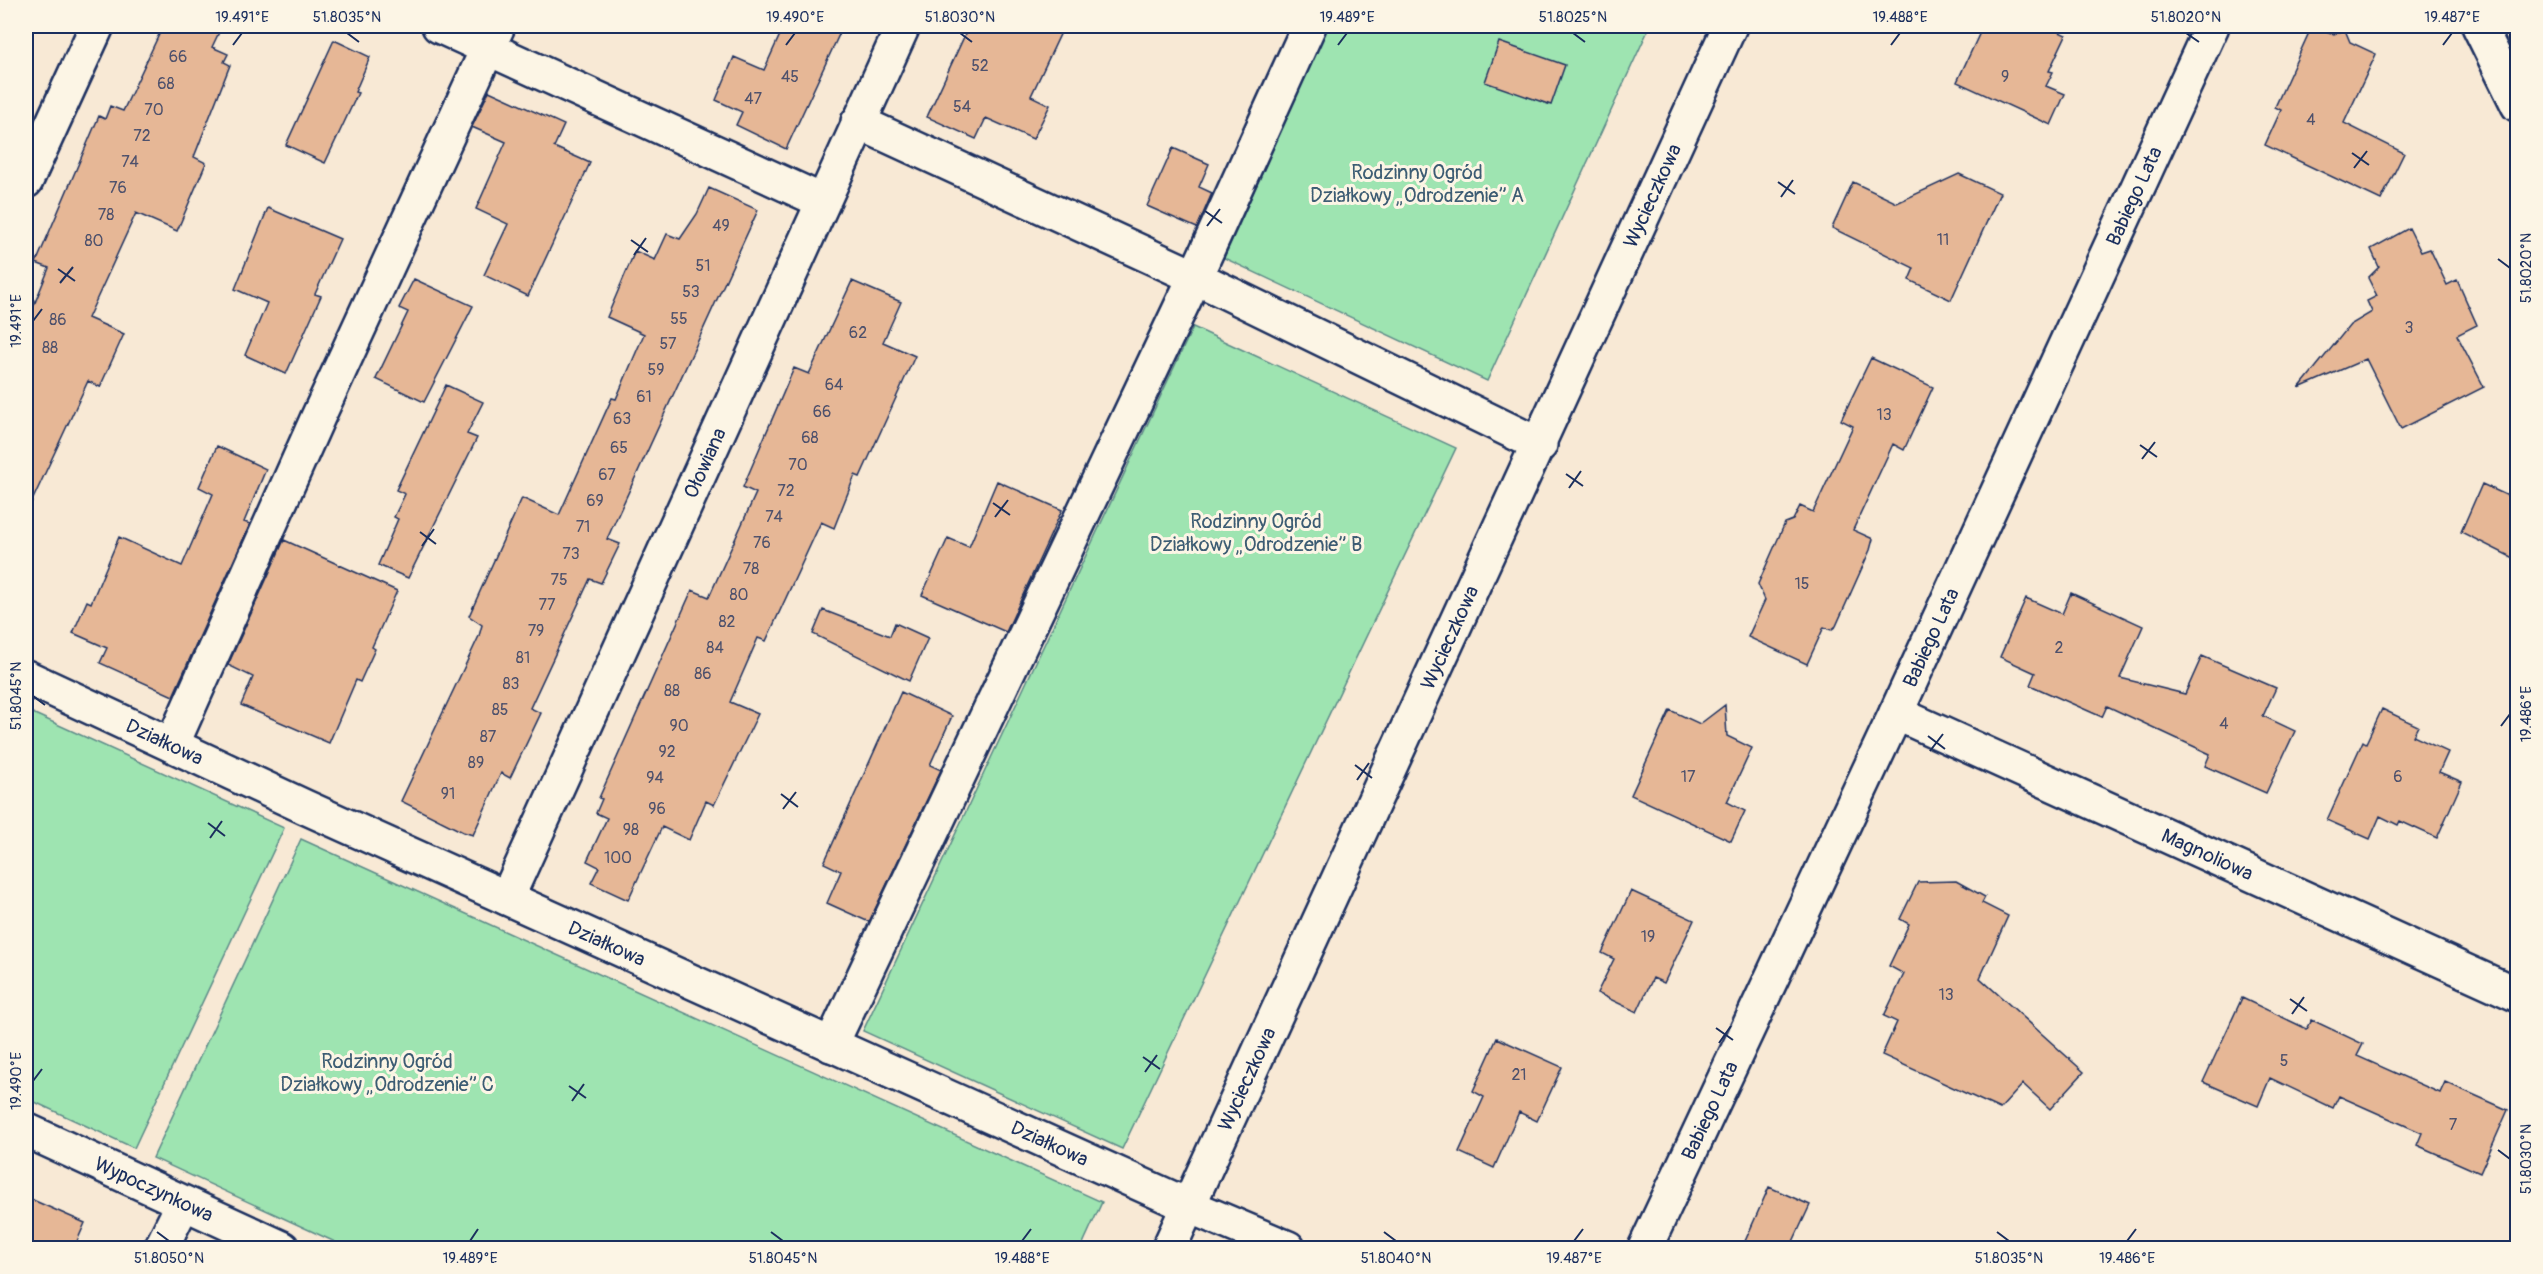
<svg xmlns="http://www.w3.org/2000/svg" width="2543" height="1274" font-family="Pangolin,sans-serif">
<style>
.green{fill:#9ee4b1;stroke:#5c8a88;stroke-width:1.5}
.building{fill:#e6b796;stroke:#1b2f5e;stroke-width:1.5}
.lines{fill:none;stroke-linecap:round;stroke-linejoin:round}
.minor-casing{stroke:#1b2f5e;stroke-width:38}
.minor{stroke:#fcf5e5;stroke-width:33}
.ticks{fill:none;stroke:#1b2f5e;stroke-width:2}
.labels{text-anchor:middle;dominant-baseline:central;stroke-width:6;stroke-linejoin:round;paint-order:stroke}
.number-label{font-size:16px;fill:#4e516c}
.park-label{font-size:20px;fill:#3c5c73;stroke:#fcf5e5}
.street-label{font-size:20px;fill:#1b2f5e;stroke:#fcf5e5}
.neatline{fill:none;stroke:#1b2f5e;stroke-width:2}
.ticks-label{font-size:15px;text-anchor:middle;fill:#1b2f5e}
</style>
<rect width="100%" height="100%" fill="#f8e9d5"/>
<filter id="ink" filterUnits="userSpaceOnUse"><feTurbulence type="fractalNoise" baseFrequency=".0167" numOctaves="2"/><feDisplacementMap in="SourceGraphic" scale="12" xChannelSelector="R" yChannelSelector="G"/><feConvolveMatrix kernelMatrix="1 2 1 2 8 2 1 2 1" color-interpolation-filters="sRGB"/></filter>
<g filter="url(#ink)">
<!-- green -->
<path class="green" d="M1328,26H1650L1487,381L1224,258Z
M1193,327L1456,448L1122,1149L863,1031Z
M26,710L284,828L134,1148L26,1098Z
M301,839L1102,1202L1081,1248H348L153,1158Z"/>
<!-- building -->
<path class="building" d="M163,26H222L212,47L228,54L224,62L230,65L194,157L206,163L177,231L136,213L88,318L124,334L100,387L88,381L26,514V325L49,268L36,263L99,116L105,119L110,106L123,111Z
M784,26H843L786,149L736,125L742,112L716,100L734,57L764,70Z
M969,26H1064L1031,96L1050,105L1033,139L986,118L976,139L927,117Z
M1983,26H2046L2066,35L2049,71L2053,72L2046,86L2065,94L2051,125L1957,82Z
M2312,26L2334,34L2345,30L2350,42L2376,54L2344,123L2404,153L2381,200L2265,145L2281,110L2275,107Z
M334,40L370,57L355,92L358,93L325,163L286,145Z
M1499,42L1565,65L1551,105L1485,82Z
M489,91L564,125L554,147L590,163L528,296L484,275L508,224L476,209L506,142L472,127Z
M1173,148L1209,164L1199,187L1212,193L1197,228L1147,206Z
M1959,174L2000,193L1951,300L1909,280L1914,268L1832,228L1853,182L1897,203Z
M709,188L758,210L607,539L620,544L601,583L590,579L530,708L541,713L510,778L501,773L473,835L463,832L401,801L479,636L482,625L469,616L522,498L559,515L612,398L616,399L644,334L607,317L635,251L655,260L667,234L680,239L697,214Z
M268,208L340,239L315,294L321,296L286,374L245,355L267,303L235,289Z
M2409,228L2421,252L2430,249L2447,285L2457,280L2477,325L2457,335L2484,387L2401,429L2366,359L2299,388L2350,325L2372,312L2367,301L2377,296L2368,278L2379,267L2371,249Z
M414,279L473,306L424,402L376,379L408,312L399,308Z
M852,281L901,302L883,342L915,356L860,477L855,475L834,528L821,522L766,641L758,638L730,702L758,714L714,805L706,801L689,840L662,827L628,900L591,883L599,867L587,861L607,818L596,813L602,799L599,798L692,590L709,597L756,493L743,487L794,368L809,374Z
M1871,358L1933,387L1904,450L1893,444L1853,530L1873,539L1870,550L1836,626L1831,630L1824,627L1807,664L1748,637L1765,600L1758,584L1785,523L1793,520L1800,506L1813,512L1853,426L1841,420Z
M446,385L483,402L467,434L477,438L408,578L378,565L398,519L394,517L405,494L396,490Z
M217,446L266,469L244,522L250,524L173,696L100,663L107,648L73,633L87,601L91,603L119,537L182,566L213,494L199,487Z
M997,481L1062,510L1006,632L922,595L948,538L969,547Z
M2482,484L2517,500V560L2461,532Z
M284,540L397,591L372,647L375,649L360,682L356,680L329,743L241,705L253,677L228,665Z
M2071,593L2143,626L2120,678L2185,694L2202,656L2276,688L2263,716L2295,731L2266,793L2205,766L2210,754L2107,706L2102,717L2030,685L2035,673L2000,657L2026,598L2062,614Z
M823,610L890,636L895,623L928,638L909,681L813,634Z
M901,692L952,716L930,765L941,770L869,922L827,903L841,871L824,863Z
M1725,705L1727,736L1752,748L1727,802L1745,811L1731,841L1631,795L1670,710L1700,724Z
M2382,709L2418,726L2413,736L2448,752L2439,772L2462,782L2437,838L2400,821L2398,825L2380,816L2370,839L2327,820L2363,741L2366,743Z
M1956,881L1985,897L1982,903L2008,916L1980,978L2084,1072L2050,1109L2023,1084L2000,1109L1882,1055L1897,1022L1884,1016L1904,974L1889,966L1909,924L1900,919L1918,882Z
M1631,891L1694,920L1664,983L1653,978L1637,1012L1597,993L1614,959L1602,953Z
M2242,998L2307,1029L2312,1020L2363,1044L2357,1056L2440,1093L2445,1082L2508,1110L2480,1173L2417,1145L2422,1133L2339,1096L2333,1108L2270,1078L2258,1106L2203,1082Z
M1497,1038L1562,1067L1537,1121L1519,1112L1494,1168L1459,1152L1484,1097L1473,1091Z
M1769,1187L1810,1205L1790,1248H1742Z
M26,1197L85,1223L74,1248H26Z"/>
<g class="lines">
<!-- minor casing -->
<g class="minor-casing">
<g id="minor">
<path d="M439,26L822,201"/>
<path d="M2479,26L2518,105"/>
<path d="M858,122L1195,277L1540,445"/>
<path d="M26,181L97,26"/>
<path id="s1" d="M26,677L305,807L1189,1206L1288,1248"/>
<path id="s2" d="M1896,713L2518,995"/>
<path d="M172,745L318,417L498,26"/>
<path id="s3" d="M507,898L903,26"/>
<path d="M831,1045L1195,277L1309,26"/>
<path id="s4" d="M26,1130L282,1248"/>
<path d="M161,1248L183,1204"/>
<path id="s5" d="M1169,1248L1730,26"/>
<path id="s6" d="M1645,1248L1896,713L2212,26"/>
</g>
</g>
<!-- minor -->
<use href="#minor" class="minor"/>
</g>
</g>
<!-- ticks -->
<path class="ticks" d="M347,33L359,42M960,33L972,42M1573,33L1585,42M2186,33L2199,42M233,45L242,33M786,45L795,33M1338,45L1347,33M1891,45L1900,33M2443,45L2452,33M2352,153L2369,165M2354,168L2367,151M1778,182L1795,194M1781,197L1793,180M1205,211L1222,223M1207,226L1220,209M631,240L648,252M634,255L646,238M2498,259L2510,268M58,269L75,281M60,283L73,267M33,321L42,309M2140,445L2157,457M2142,459L2155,442M1566,474L1583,486M1569,488L1581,471M993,503L1010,515M995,517L1008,500M420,532L436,544M422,546L434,529M33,696L45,705M2501,726L2510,714M1928,736L1945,749M1930,751L1943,734M1355,765L1372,778M1357,780L1369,763M781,794L798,807M783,809L796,792M208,823L225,836M210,838L222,821M2290,999L2307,1011M2292,1014L2304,997M1716,1028L1733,1040M1719,1043L1731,1026M1143,1057L1160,1069M1145,1072L1157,1055M33,1081L42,1069M569,1086L586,1098M572,1101L584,1084M2498,1150L2510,1159M157,1232L169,1241M771,1232L783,1241M1384,1232L1396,1241M1997,1232L2009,1241M470,1241L478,1229M1022,1241L1031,1229M1574,1241L1583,1229M2127,1241L2136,1229"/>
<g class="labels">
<!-- number labels -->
<g class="number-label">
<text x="178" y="57">66</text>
<text x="980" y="66">52</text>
<text x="790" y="77">45</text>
<text x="2005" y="77">9</text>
<text x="166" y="84">68</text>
<text x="753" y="99">47</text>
<text x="962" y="107">54</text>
<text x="154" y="110">70</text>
<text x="2311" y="120">4</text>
<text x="142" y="136">72</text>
<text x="130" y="162">74</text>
<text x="118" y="188">76</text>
<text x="106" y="215">78</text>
<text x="721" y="226">49</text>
<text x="1943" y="240">11</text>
<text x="94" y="241">80</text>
<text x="703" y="266">51</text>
<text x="691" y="292">53</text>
<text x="679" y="319">55</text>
<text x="58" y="320">86</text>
<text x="2409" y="328">3</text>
<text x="858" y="333">62</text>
<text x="668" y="344">57</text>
<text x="50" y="348">88</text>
<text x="656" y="370">59</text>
<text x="834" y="385">64</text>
<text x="644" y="397">61</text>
<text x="822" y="412">66</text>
<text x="1884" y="415">13</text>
<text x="622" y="419">63</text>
<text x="810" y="438">68</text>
<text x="619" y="448">65</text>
<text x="798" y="465">70</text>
<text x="607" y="475">67</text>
<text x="786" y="491">72</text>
<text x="595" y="501">69</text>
<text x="774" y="517">74</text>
<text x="583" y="527">71</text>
<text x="762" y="543">76</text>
<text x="571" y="554">73</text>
<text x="751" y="569">78</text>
<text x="559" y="580">75</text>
<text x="1802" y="584">15</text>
<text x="739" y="595">80</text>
<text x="547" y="605">77</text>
<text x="727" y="622">82</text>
<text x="536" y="631">79</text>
<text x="715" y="648">84</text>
<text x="2059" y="648">2</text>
<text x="523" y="658">81</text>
<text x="703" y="674">86</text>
<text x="511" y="684">83</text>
<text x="672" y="691">88</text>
<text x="500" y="710">85</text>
<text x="2224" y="724">4</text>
<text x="679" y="726">90</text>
<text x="488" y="737">87</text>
<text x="667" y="752">92</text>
<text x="476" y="763">89</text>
<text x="1688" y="777">17</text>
<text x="2398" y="777">6</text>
<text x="655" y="778">94</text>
<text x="448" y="794">91</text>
<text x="657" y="809">96</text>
<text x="631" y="830">98</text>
<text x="618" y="858">100</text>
<text x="1648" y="937">19</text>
<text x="1946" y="995">13</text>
<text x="2284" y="1061">5</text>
<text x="1519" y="1075">21</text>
<text x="2453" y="1125">7</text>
</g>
<!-- park labels -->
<g class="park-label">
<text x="1417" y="172">Rodzinny Ogród<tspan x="1417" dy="23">Działkowy „Odrodzenie” A</tspan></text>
<text x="1256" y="521">Rodzinny Ogród<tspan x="1256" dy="23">Działkowy „Odrodzenie” B</tspan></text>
<text x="387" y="1061">Rodzinny Ogród<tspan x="387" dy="23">Działkowy „Odrodzenie” C</tspan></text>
</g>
<!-- street labels -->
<g class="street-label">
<text stroke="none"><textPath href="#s5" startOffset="1158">Wycieczkowa</textPath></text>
<text stroke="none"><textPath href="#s6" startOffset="1160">Babiego Lata</textPath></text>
<text stroke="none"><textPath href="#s3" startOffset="478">Ołowiana</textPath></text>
<text stroke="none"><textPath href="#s5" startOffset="672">Wycieczkowa</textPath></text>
<text stroke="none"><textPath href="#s6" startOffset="674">Babiego Lata</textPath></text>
<text stroke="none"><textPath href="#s1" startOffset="153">Działkowa</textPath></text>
<text stroke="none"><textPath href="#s2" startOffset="342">Magnoliowa</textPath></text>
<text stroke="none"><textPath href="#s1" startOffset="639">Działkowa</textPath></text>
<text stroke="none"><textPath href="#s5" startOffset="186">Wycieczkowa</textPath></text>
<text stroke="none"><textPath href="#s6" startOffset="152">Babiego Lata</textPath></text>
<text stroke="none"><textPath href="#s1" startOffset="1125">Działkowa</textPath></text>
<text stroke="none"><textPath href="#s4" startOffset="141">Wypoczynkowa</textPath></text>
</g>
</g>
<!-- margin -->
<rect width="2543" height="1274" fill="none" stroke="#fcf5e5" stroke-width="66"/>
<rect x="33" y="33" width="2477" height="1208" class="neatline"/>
<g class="ticks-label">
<text x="242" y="22">19.491°E</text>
<text x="347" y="22">51.8035°N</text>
<text x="795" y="22">19.490°E</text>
<text x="960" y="22">51.8030°N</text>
<text x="1347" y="22">19.489°E</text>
<text x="1573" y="22">51.8025°N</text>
<text x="1900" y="22">19.488°E</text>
<text x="2186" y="22">51.8020°N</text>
<text x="2452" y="22">19.487°E</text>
<text transform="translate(2526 268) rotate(-90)" y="5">51.8020°N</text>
<text transform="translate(16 321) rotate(-90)" y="5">19.491°E</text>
<text transform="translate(16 696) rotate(-90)" y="5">51.8045°N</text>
<text transform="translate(2526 714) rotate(-90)" y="5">19.486°E</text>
<text transform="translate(16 1081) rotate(-90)" y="5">19.490°E</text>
<text transform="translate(2526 1159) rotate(-90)" y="5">51.8030°N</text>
<text x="169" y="1263">51.8050°N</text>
<text x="470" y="1263">19.489°E</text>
<text x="783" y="1263">51.8045°N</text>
<text x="1022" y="1263">19.488°E</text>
<text x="1396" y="1263">51.8040°N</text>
<text x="1574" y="1263">19.487°E</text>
<text x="2009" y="1263">51.8035°N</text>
<text x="2127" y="1263">19.486°E</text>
</g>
</svg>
